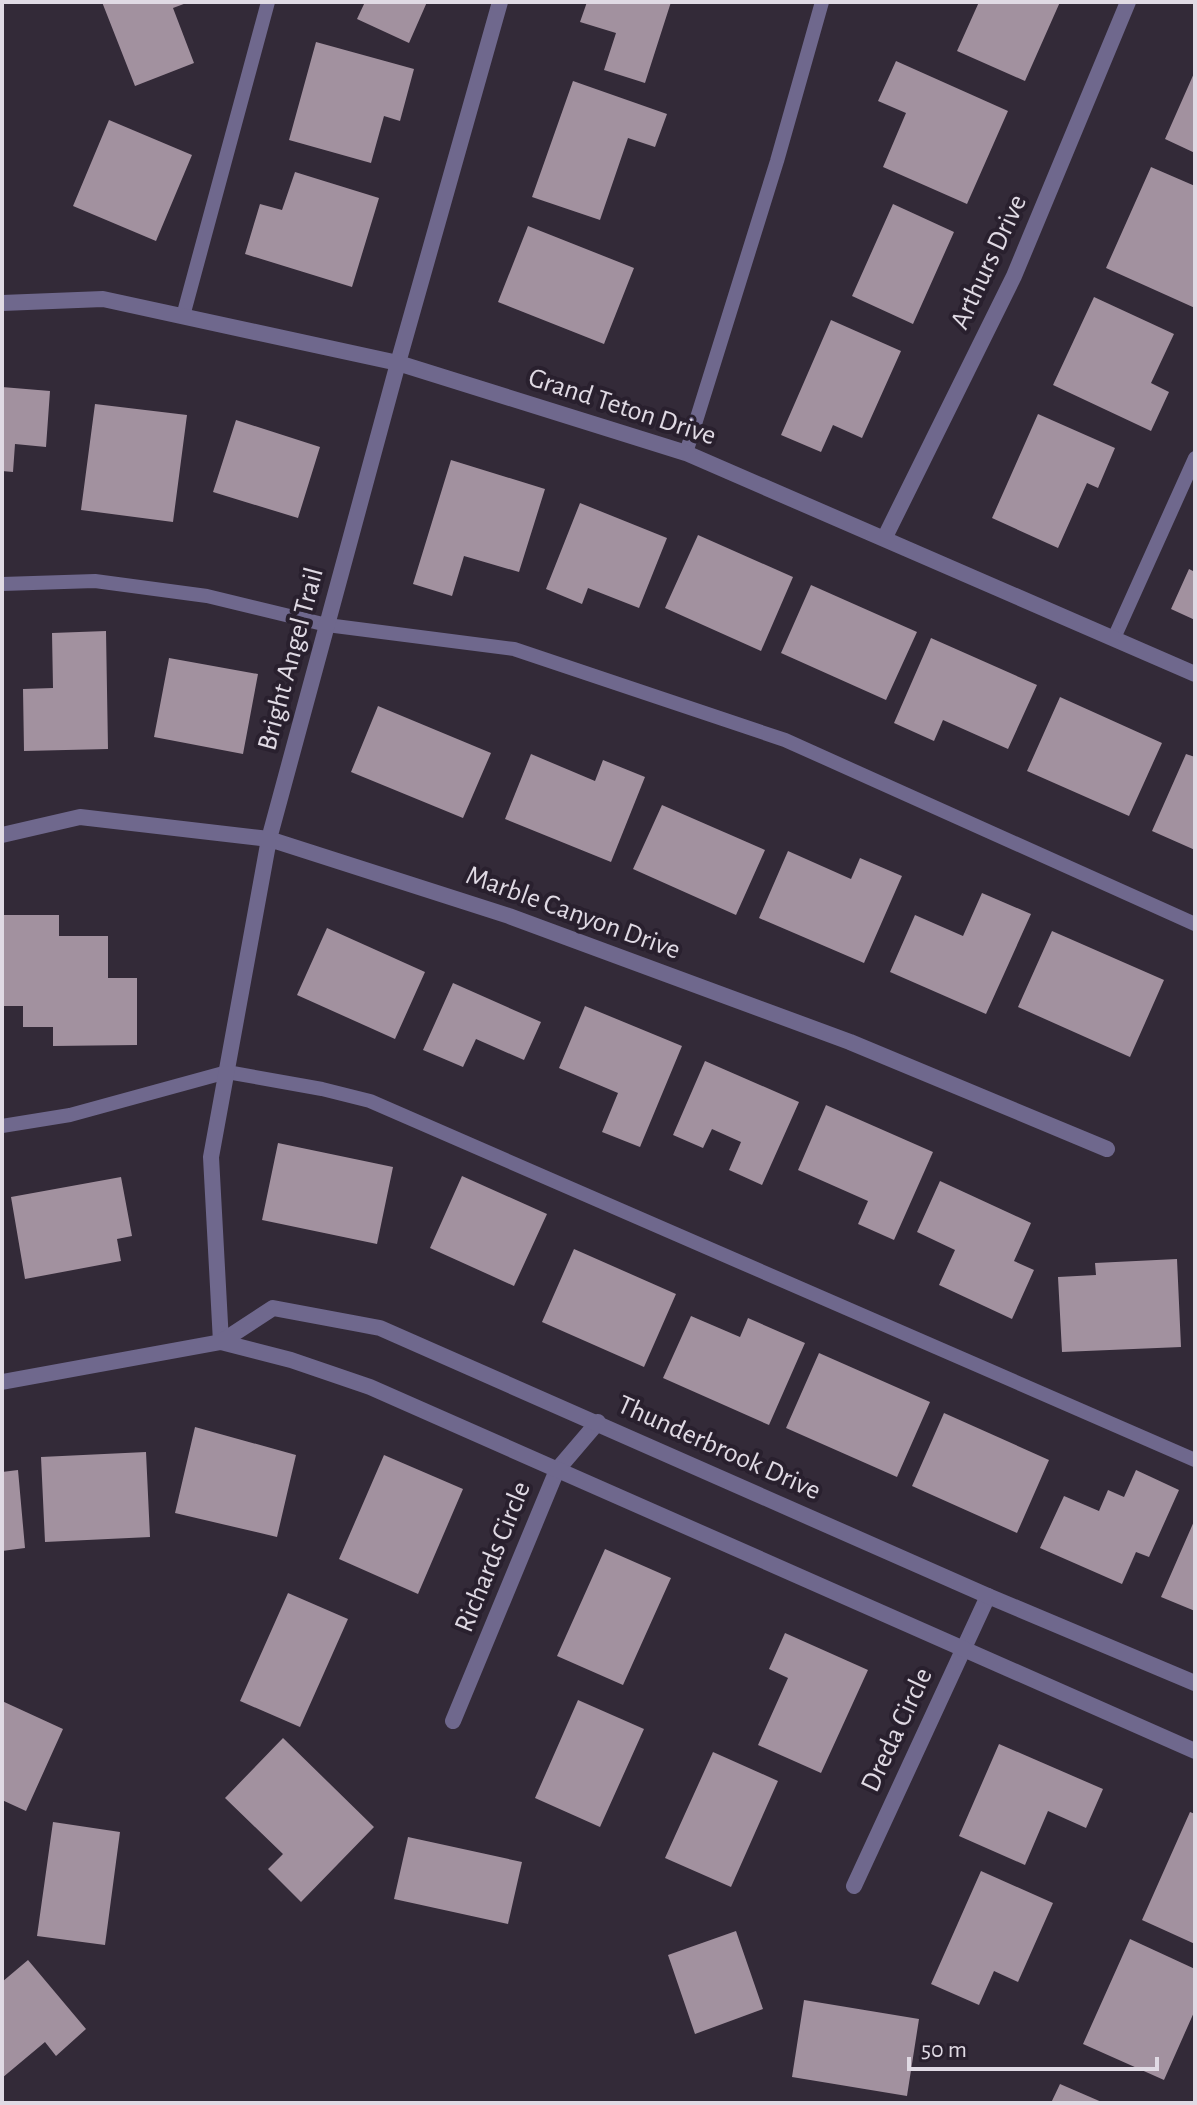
<svg xmlns="http://www.w3.org/2000/svg" width="1197" height="2105" font-family="'Alegreya Sans',sans-serif">
<style>
.building{fill:#a2919f}
.lines{fill:none;stroke-linecap:round;stroke-linejoin:round}
.service{stroke:#6f688d;stroke-width:14}
.minor{stroke:#6f688d;stroke-width:16}
.tertiary{stroke:#6f688d;stroke-width:16}
.labels{text-anchor:middle;dominant-baseline:central;stroke-width:8;stroke-linejoin:round;paint-order:stroke}
.street-label{font-size:28px;fill:#e0dae4;stroke:#29202e}
</style>
<rect width="100%" height="100%" fill="#332a38"/>
<!-- building -->
<path class="building" d="M102,2H189L173,8L194,63L135,86Z
M365,2H427L409,43L357,19Z
M587,2H671L645,83L604,70L616,33L580,22Z
M979,2H1060L1025,81L957,51Z
M316,42L414,69L400,121L384,116L371,163L289,140Z
M896,61L1008,111L967,204L883,167L906,113L878,101Z
M1195,71V153L1165,139Z
M573,81L667,114L655,147L628,138L600,220L532,197Z
M109,120L192,155L156,241L73,206Z
M1151,167L1195,186V308L1106,268Z
M295,172L379,198L352,287L245,254L260,204L282,210Z
M893,204L954,232L913,324L852,296Z
M528,226L634,268L604,344L498,302Z
M1094,297L1174,334L1151,383L1169,392L1151,431L1053,385Z
M831,320L901,351L862,438L833,425L821,452L781,435Z
M2,387L50,391L46,447L15,444L13,472L2,471Z
M95,404L187,415L173,522L81,510Z
M1038,414L1115,448L1098,488L1087,483L1058,548L992,518Z
M236,420L320,447L298,518L213,492Z
M451,460L545,489L519,572L464,556L452,596L413,584Z
M580,503L667,538L639,608L588,588L582,604L546,589Z
M698,535L793,577L761,651L665,608Z
M1189,569L1195,572V620L1171,609Z
M811,585L917,632L886,700L781,653Z
M106,631L108,749L24,751L23,689L53,688L52,633Z
M931,638L1037,685L1008,749L943,720L934,741L894,723Z
M169,658L258,674L243,754L154,737Z
M1060,697L1162,743L1129,816L1027,771Z
M378,706L491,753L463,818L351,772Z
M531,754L595,781L603,760L645,777L611,862L505,819Z
M1186,754L1195,757V850L1152,831Z
M662,805L765,850L736,915L633,869Z
M788,851L851,879L860,858L902,876L864,963L759,918Z
M982,893L1031,914L986,1014L890,972L915,915L963,936Z
M2,915H59V936H108V978H137V1045L53,1046V1027H23V1006H2Z
M327,928L425,972L395,1039L297,995Z
M1052,931L1164,980L1130,1057L1018,1007Z
M453,983L541,1022L524,1060L476,1039L463,1067L423,1050Z
M585,1006L682,1046L640,1147L602,1132L618,1093L559,1068Z
M705,1061L799,1102L762,1185L729,1170L741,1142L712,1129L703,1148L673,1135Z
M826,1105L933,1152L894,1240L858,1224L868,1201L798,1170Z
M278,1143L393,1167L377,1244L262,1220Z
M462,1176L547,1214L514,1286L430,1248Z
M121,1177L132,1236L117,1239L121,1261L25,1279L11,1197Z
M940,1181L1031,1223L1014,1261L1034,1270L1012,1319L939,1285L955,1250L917,1232Z
M574,1249L676,1294L644,1367L542,1322Z
M1177,1259L1181,1347L1062,1352L1058,1277L1096,1275L1095,1263Z
M691,1316L740,1337L748,1318L805,1343L769,1425L663,1378Z
M819,1353L930,1402L897,1477L786,1428Z
M944,1413L1049,1460L1017,1533L912,1486Z
M195,1427L296,1455L277,1537L175,1513Z
M146,1452L150,1537L45,1542L41,1457Z
M384,1455L463,1489L418,1594L339,1559Z
M18,1470L25,1548L2,1551V1472Z
M1136,1470L1179,1490L1149,1557L1136,1552L1122,1584L1040,1548L1064,1496L1099,1511L1108,1490L1124,1497Z
M1195,1519V1611L1161,1597Z
M605,1549L671,1578L623,1685L557,1656Z
M288,1593L348,1619L300,1727L240,1701Z
M785,1633L868,1670L821,1773L758,1745L788,1678L769,1669Z
M578,1700L644,1729L600,1827L535,1798Z
M2,1701L63,1729L26,1811L2,1800Z
M283,1738L374,1827L301,1902L268,1869L283,1854L225,1798Z
M999,1744L1103,1789L1086,1828L1048,1811L1025,1865L959,1836Z
M713,1752L778,1781L731,1887L665,1858Z
M1190,1812L1195,1814V1944L1142,1920Z
M53,1822L120,1832L105,1945L37,1936Z
M408,1837L522,1862L508,1924L394,1899Z
M981,1871L1053,1903L1018,1982L994,1971L979,2005L931,1984Z
M736,1931L763,2009L695,2034L668,1955Z
M1130,1939L1195,1969V2010L1164,2080L1083,2044Z
M28,1960L86,2029L56,2056L45,2042L2,2078V1982Z
M804,2000L919,2019L907,2096L792,2077Z
M1060,2084L1104,2103H1051Z"/>
<g class="lines">
<!-- service -->
<path class="service" d="M183,316L268,2
M686,453L777,161L822,2
M2,584L95,581L207,596L327,625L514,649L785,740L1195,924
M1114,638L1195,458
M2,1126L70,1115L227,1072L322,1089L370,1101L1195,1460"/>
<!-- minor -->
<path class="minor" d="M2,303L103,299L398,363L686,453L1195,674
M885,537L1014,276L1128,2
M2,835L80,817L269,839L509,916L850,1042L1107,1149
M221,1342L211,1157L269,839L398,363L500,2
M453,1721L557,1470L598,1422
M854,1886L988,1596"/>
<!-- tertiary -->
<path class="tertiary" d="M221,1342L291,1360L370,1387L1195,1751
M2,1382L221,1342L273,1308L380,1328L988,1596L1195,1683"/>
</g>
<g class="labels">
<!-- street labels -->
<g class="street-label">
<text transform="translate(989 262) rotate(-65)">Arthurs Drive</text>
<text transform="translate(622 407) rotate(18)">Grand Teton Drive</text>
<text transform="translate(291 659) rotate(-75)">Bright Angel Trail</text>
<text transform="translate(573 913) rotate(20)">Marble Canyon Drive</text>
<text transform="translate(719 1448) rotate(24)">Thunderbrook Drive</text>
<text transform="translate(493 1557) rotate(-68)">Richards Circle</text>
<text transform="translate(897 1730) rotate(-65)">Dreda Circle</text>
</g>
</g>
<!-- border -->
<rect width="1197" height="2105" fill="none" stroke="#e0dae4" stroke-width="8"/>
<!-- scale -->
<path d="M909 2057v12h248v-12" fill="none" stroke="#e0dae4" stroke-width="4"/>
<text x="921" y="2057" font-size="24" fill="#e0dae4" stroke="#29202e" stroke-width="6" paint-order="stroke">50 m</text>
</svg>
